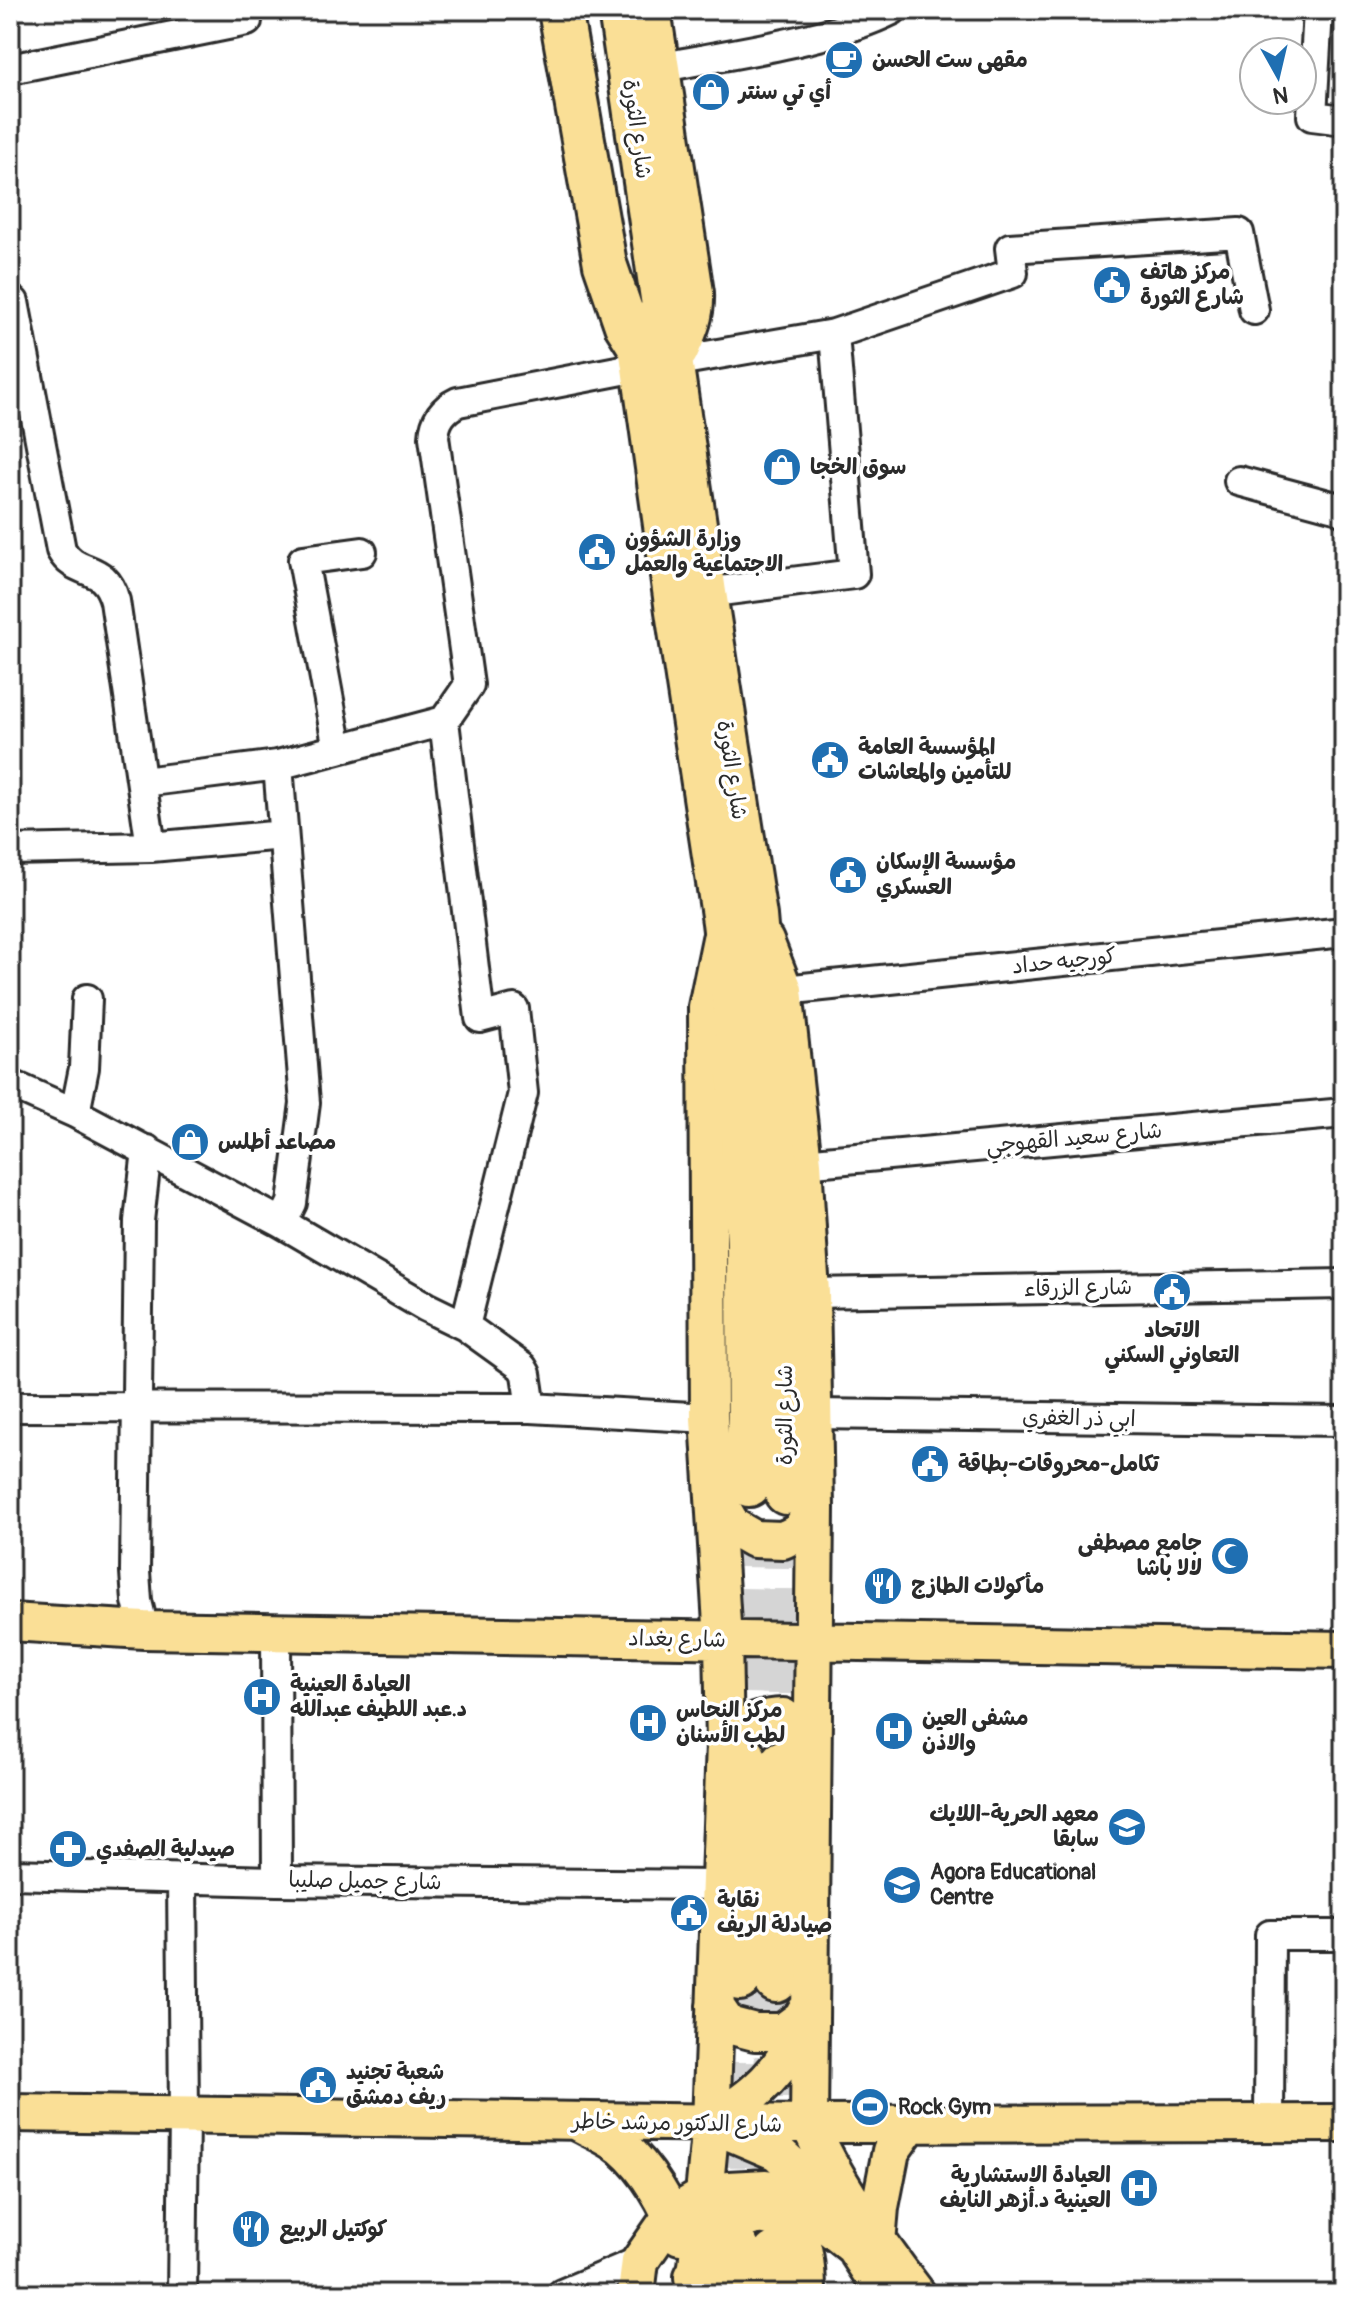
<svg xmlns="http://www.w3.org/2000/svg" width="1354" height="2304" font-family="Pangolin,'Playpen Sans Arabic',sans-serif">
<style>
.lines{fill:none;stroke-linecap:round;stroke-linejoin:round}
.highway-tunnel{stroke:#d5d5d5;stroke-width:42;stroke-dasharray:42 21;stroke-linecap:butt}
.minor-casing{stroke:#2b2b2b;stroke-width:34}
.major-casing{stroke:#2b2b2b;stroke-width:42}
.highway-casing{stroke:#2b2b2b;stroke-width:48}
.minor{stroke:#fff;stroke-width:28}
.major{stroke:#fadf96;stroke-width:36}
.highway{stroke:#fadf96;stroke-width:42}
.labels{text-anchor:middle;dominant-baseline:central;stroke-width:7;stroke-linejoin:round;paint-order:stroke}
.poi-label{font-size:22px;font-weight:bold;fill:#2b2b2b;stroke:#fff;text-anchor:start}
.street-label{font-size:22px;fill:#2b2b2b;stroke:#fff}
</style>
<rect width="100%" height="100%" fill="#fff"/>
<filter id="ink" filterUnits="userSpaceOnUse"><feTurbulence type="fractalNoise" baseFrequency=".0125" numOctaves="2"/><feDisplacementMap in="SourceGraphic" scale="16" xChannelSelector="R" yChannelSelector="G"/><feConvolveMatrix kernelMatrix="1 2 1 2 8 2 1 2 1" color-interpolation-filters="sRGB"/></filter>
<g filter="url(#ink)">
<g class="lines">
<!-- highway-tunnel -->
<path class="highway-tunnel" d="M744,1756L749,1485
M782,1757L786,1493
M775,2161L776,1981
M738,2230L740,1979"/>
<!-- minor casing -->
<g class="minor-casing">
<path id="minor" d="M1318,10L1312,116L1344,120
M660,68C730,53 828,42 892,10
M10,69L247,21L245,10
M14,302L61,550C77,578 104,561 115,601L151,847
M672,362L834,334L1013,273L1010,248L1239,233L1254,310
M1239,481L1343,509L1344,512
M705,593L854,574L834,334
M444,721L480,1018L514,1009L523,1093L465,1326
M338,749L303,560L362,552
M278,765L305,1103L292,1203L282,1223
M143,782L278,765L444,721L469,685L434,437C435,420 443,409 458,402L643,366
M10,850L151,847L283,835
M784,990L1344,932
M10,1084L75,1113L282,1223L426,1307L465,1326L522,1367L526,1374L531,1408
M75,1113L84,1068L87,999
M803,1163L1344,1113
M811,1293L1344,1284
M10,1407L531,1408L709,1418
M813,1414L1344,1421
M144,1630L137,1601L135,1572L139,1221L147,1150
M276,1632L277,1881
M10,1874L277,1881L719,1885
M1269,2124L1270,1935H1344
M182,2294L184,2115L182,1878
M562,2294L640,2261"/>
</g>
<!-- major casing -->
<g class="major-casing">
<path id="major" d="M765,941L784,990L803,1163L811,1293L815,1508L809,2124C837,2185 876,2241 917,2294
M715,1496L733,1527L754,1539L783,1540L799,1532L815,1508
M10,1622L144,1630L1344,1650
M725,1744C744,1726 755,1718 783,1717L796,1728L811,1754
M715,2006L728,2025L755,2032H783L802,2018
M10,2113L809,2124L1344,2123
M578,2122C592,2130 610,2137 622,2147C648,2169 668,2205 680,2236
M711,2123C744,2102 773,2082 791,2047C797,2036 799,2023 805,2012
M723,2129L777,2152L814,2186L885,2294
M877,2243L880,2207L891,2151L911,2123
M696,2277L711,2123L725,1744L723,1640L709,1418L707,1007L721,939
M636,2294L640,2261L672,2215L702,2197L728,2190L766,2188L798,2202L853,2246"/>
</g>
<!-- highway casing -->
<g class="highway-casing">
<path id="highway" d="M560,10L605,264L626,325L640,347
M620,10L705,593L755,916L784,1253L786,1493
M649,10L692,293C693,316 686,330 677,350
M637,324L677,611L724,922L735,1013L748,1242L749,1485
M740,1979L744,1756
M776,1981L782,1762
M774,2254V2294
M696,2277C706,2259 715,2239 730,2225C738,2217 754,2212 765,2213C803,2217 804,2265 804,2294
M737,2294L738,2249"/>
</g>
<!-- minor -->
<use href="#minor" class="minor"/>
<!-- major -->
<use href="#major" class="major"/>
<!-- highway -->
<use href="#highway" class="highway"/>
</g>
</g>
<!-- icons -->
<defs>
<g id="cafe-disc" transform="scale(2)"><circle r="9.5" fill="#1f6fb2" stroke="#fff"/><path d="M-5.5-4.5H6V0H3Q3 3.5 0 3.5H-2.5Q-5.5 3.5-5.5 0ZM3-3.2v2h1.7v-2ZM-6 4.5H4V6H-6Z" fill="#fff"/></g>
<g id="shop-disc" transform="scale(2)"><circle r="9.5" fill="#1f6fb2" stroke="#fff"/><path d="M-5-2.5h2.3a2.7 3.5 0 0 1 5.4 0H5L5.5 6h-11ZM-1.5-2.5h3a1.5 2.3 0 0 0-3 0Z" fill="#fff"/></g>
<g id="civic-disc" transform="scale(2)"><circle r="9.5" fill="#1f6fb2" stroke="#fff"/><path d="M-.6-6.5H3V-4.5H.6V-3L4-1V1h2V6H-6V1h2V-1L-.6-3ZM-1.2 2.5V6h2.4V2.5Z" fill="#fff"/></g>
<g id="mosque-disc" transform="scale(2)"><circle r="9.5" fill="#1f6fb2" stroke="#fff"/><path d="M3.5-4.9A6 6 0 1 0 3.5 4.9A5 5 0 1 1 3.5-4.9Z" fill="#fff"/></g>
<g id="restaurant-disc" transform="scale(2)"><circle r="9.5" fill="#1f6fb2" stroke="#fff"/><path d="M-5-6h1v4h1v-4h1v4h1v-4h1v5L-1.5 .5V6h-2V.5L-5-1ZM5-6V6H3V1.5H1.5Q1.5-4 5-6Z" fill="#fff"/></g>
<g id="hospital-disc" transform="scale(2)"><circle r="9.5" fill="#1f6fb2" stroke="#fff"/><path d="M-5-5h3v3.5h4V-5h3V5h-3V1.5h-4V5h-3Z" fill="#fff"/></g>
<g id="school-disc" transform="scale(2)"><circle r="9.5" fill="#1f6fb2" stroke="#fff"/><path d="M0-5L7-2L0 1L-7-2ZM-4 1L0 2.5L4 1V4Q0 6-4 4Z" fill="#fff"/></g>
<g id="pharmacy-disc" transform="scale(2)"><circle r="9.5" fill="#1f6fb2" stroke="#fff"/><path d="M-2-6h4v4h4v4h-4v4h-4v-4h-4v-4h4Z" fill="#fff"/></g>
<g id="stadium-disc" transform="scale(2)"><circle r="9.5" fill="#1f6fb2" stroke="#fff"/><path d="M0-5a6.5 5 0 1 0 0 10a6.5 5 0 1 0 0-10ZM-3.5-1.8h7v3.6h-7Z" fill="#fff"/></g>
</defs>
<g fill-rule="evenodd">
<use href="#cafe-disc" x="844" y="60"/>
<use href="#shop-disc" x="711" y="92"/>
<use href="#civic-disc" x="1112" y="285"/>
<use href="#shop-disc" x="782" y="467"/>
<use href="#civic-disc" x="597" y="552"/>
<use href="#civic-disc" x="830" y="760"/>
<use href="#civic-disc" x="848" y="875"/>
<use href="#shop-disc" x="190" y="1142"/>
<use href="#civic-disc" x="1172" y="1292"/>
<use href="#civic-disc" x="930" y="1464"/>
<use href="#mosque-disc" x="1230" y="1556"/>
<use href="#restaurant-disc" x="883" y="1586"/>
<use href="#hospital-disc" x="262" y="1697"/>
<use href="#hospital-disc" x="648" y="1723"/>
<use href="#hospital-disc" x="894" y="1731"/>
<use href="#school-disc" x="1127" y="1827"/>
<use href="#pharmacy-disc" x="68" y="1849"/>
<use href="#school-disc" x="902" y="1885"/>
<use href="#civic-disc" x="689" y="1913"/>
<use href="#civic-disc" x="318" y="2085"/>
<use href="#stadium-disc" x="870" y="2107"/>
<use href="#hospital-disc" x="1139" y="2188"/>
<use href="#restaurant-disc" x="251" y="2229"/>
</g>
<g class="labels">
<!-- poi labels -->
<g class="poi-label">
<text x="872" y="60">مقهى ست الحسن</text>
<text x="739" y="92">أي تي سنتر</text>
<text x="1140" y="272">مركز هاتف<tspan x="1140" dy="25">شارع الثورة</tspan></text>
<text x="810" y="467">سوق الخجا</text>
<text x="625" y="539">وزارة الشؤون<tspan x="625" dy="25">الاجتماعية والعمل</tspan></text>
<text x="858" y="747">المؤسسة العامة<tspan x="858" dy="25">للتأمين والمعاشات</tspan></text>
<text x="876" y="862">مؤسسة الإسكان<tspan x="876" dy="25">العسكري</tspan></text>
<text x="218" y="1142">مصاعد أطلس</text>
<text x="1172" y="1330" text-anchor="middle">الاتحاد<tspan x="1172" dy="25">التعاوني السكني</tspan></text>
<text x="958" y="1464">تكامل-محروقات-بطاقة</text>
<text x="1202" y="1543" text-anchor="end">جامع مصطفى<tspan x="1202" dy="25">لالا باشا</tspan></text>
<text x="911" y="1586">مأكولات الطازج</text>
<text x="290" y="1684">العيادة العينية<tspan x="290" dy="25">د.عبد اللطيف عبدالله</tspan></text>
<text x="676" y="1710">مركز النحاس<tspan x="676" dy="25">لطب الأسنان</tspan></text>
<text x="922" y="1718">مشفى العين<tspan x="922" dy="25">والاذن</tspan></text>
<text x="1099" y="1814" text-anchor="end">معهد الحرية-اللايك<tspan x="1099" dy="25">سابقا</tspan></text>
<text x="96" y="1849">صيدلية الصفدي</text>
<text x="930" y="1872">Agora Educational<tspan x="930" dy="25">Centre</tspan></text>
<text x="717" y="1900">نقابة<tspan x="717" dy="25">صيادلة الريف</tspan></text>
<text x="346" y="2072">شعبة تجنيد<tspan x="346" dy="25">ريف دمشق</tspan></text>
<text x="898" y="2107">Rock Gym</text>
<text x="1111" y="2175" text-anchor="end">العيادة الاستشارية<tspan x="1111" dy="25">العينية د.أزهر النايف</tspan></text>
<text x="279" y="2229">كوكتيل الربيع</text>
</g>
<!-- street labels -->
<g class="street-label">
<text transform="translate(637 129) rotate(82)">شارع الثورة</text>
<text transform="translate(732 770) rotate(81)">شارع الثورة</text>
<text transform="translate(1064 961) rotate(-6)">كورجيه حداد</text>
<text transform="translate(1074 1138) rotate(-5)">شارع سعيد القهوجي</text>
<text transform="translate(1078 1288) rotate(-1)">شارع الزرقاء</text>
<text transform="translate(785 1415) rotate(-90)">شارع الثورة</text>
<text transform="translate(1079 1418) rotate(1)">ابي ذر الغفري</text>
<text transform="translate(677 1639) rotate(1)">شارع بغداد</text>
<text transform="translate(365 1881) rotate(1)">شارع جميل صليبا</text>
<text transform="translate(677 2123) rotate(1)">شارع الدكتور مرشد خاطر</text>
</g>
</g>
<!-- margin -->
<rect width="1354" height="2304" fill="none" stroke="#fff" stroke-width="40"/>
<rect x="20" y="20" width="1314" height="2264" fill="none" stroke="#2b2b2b" stroke-width="3" filter="url(#ink)"/>
<!-- north arrow -->
<g transform="translate(1278 76) rotate(172)"><circle r="38" fill="#ffffff" stroke="#aaaaaa" stroke-width="2"/>
<path d="M0-6L14 30L0 20L-14 30Z" fill="#1f6fb2"/>
<text y="-12" font-size="22" font-weight="bold" text-anchor="middle" fill="#2b2b2b">N</text>
</g>
</svg>
